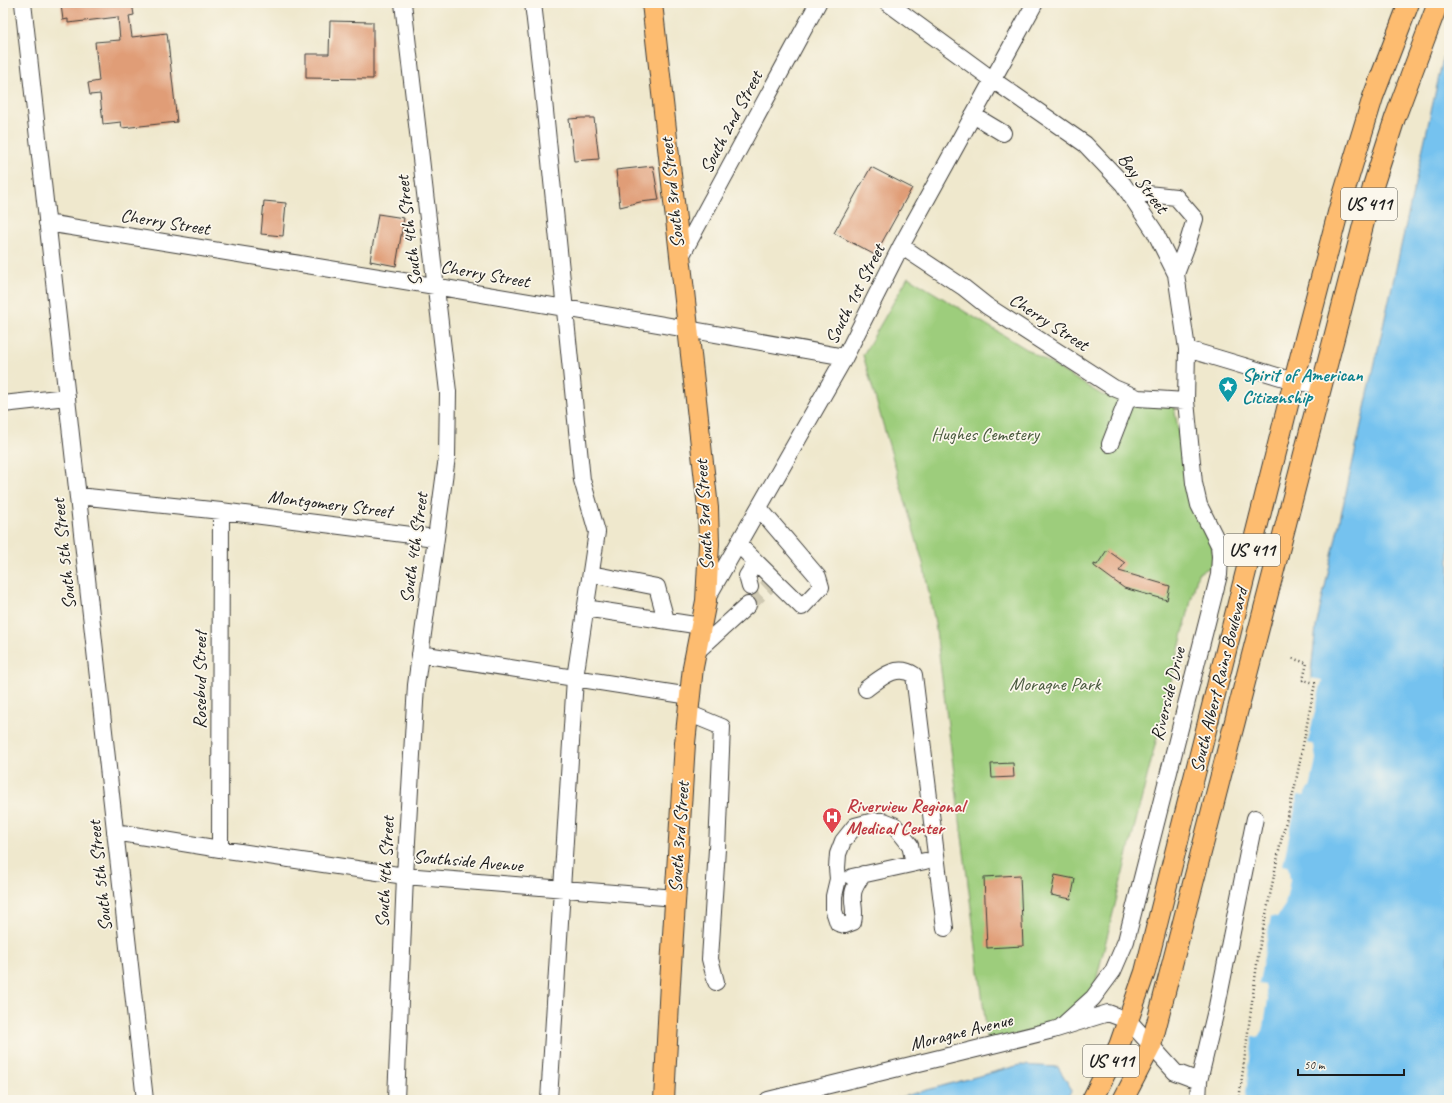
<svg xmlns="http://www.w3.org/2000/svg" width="1452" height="1103" font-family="Caveat,sans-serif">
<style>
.green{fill:#9dcd7c;stroke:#5c744c}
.water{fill:#74c2ef;stroke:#486f86}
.pier{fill:#efe8cd}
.building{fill:#e09d77}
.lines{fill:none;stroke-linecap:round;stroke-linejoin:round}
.minor-tunnel{stroke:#cfc9b2;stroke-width:16;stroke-dasharray:16 8;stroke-linecap:butt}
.minor-casing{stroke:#3c3b37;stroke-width:18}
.major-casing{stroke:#3c3b37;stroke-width:22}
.path{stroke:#3c3b37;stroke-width:2.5;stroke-dasharray:1 3;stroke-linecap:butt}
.minor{stroke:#fff;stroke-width:16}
.major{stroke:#fdbc70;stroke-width:20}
.labels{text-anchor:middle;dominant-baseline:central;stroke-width:3.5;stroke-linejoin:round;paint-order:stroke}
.shield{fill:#fbf7ec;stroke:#5f5e5a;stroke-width:1}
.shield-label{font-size:18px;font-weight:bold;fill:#1c1c1c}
.street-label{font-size:19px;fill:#1c1c1c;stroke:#fbf7ec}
.culture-label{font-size:19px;font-weight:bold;fill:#0d838f;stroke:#fbf7ec;text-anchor:start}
.park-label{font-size:19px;fill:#495a3e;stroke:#fbf7ec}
.health-label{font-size:19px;font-weight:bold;fill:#be3a42;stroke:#fbf7ec;text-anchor:start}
</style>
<rect width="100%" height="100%" fill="#fbf7ec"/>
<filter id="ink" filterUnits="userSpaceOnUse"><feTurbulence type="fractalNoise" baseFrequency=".025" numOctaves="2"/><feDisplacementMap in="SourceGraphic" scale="8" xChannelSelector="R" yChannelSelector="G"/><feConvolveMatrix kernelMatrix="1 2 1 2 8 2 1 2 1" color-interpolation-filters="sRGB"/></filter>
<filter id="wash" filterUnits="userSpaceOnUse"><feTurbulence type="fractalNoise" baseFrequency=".012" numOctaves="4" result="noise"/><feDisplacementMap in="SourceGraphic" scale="16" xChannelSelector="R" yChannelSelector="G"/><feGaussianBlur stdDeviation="0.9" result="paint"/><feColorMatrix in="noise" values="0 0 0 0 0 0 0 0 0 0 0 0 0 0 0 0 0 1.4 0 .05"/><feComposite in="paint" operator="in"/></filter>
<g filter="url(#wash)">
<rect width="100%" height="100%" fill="#efe8cd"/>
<!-- green -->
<path class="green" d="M908,277L1102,395L1174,407L1191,499L1212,542L1213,561L1209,568L1198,573L1094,989L1051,1026L988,1042L935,623L923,563L863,355Z"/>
<!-- water -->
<path class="water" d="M1449,31V1100H1236L1311,680V672L1316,627Z
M1020,1065L1058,1067L1072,1090L1065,1100H890Z"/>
<!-- pier -->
<path class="pier" d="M1311,678L1322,680L1308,743L1314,745L1316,759L1311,785L1304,796L1298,795L1283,865L1288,866L1290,880L1285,905L1277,917L1271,916L1259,984L1265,985L1268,999L1264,1027L1258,1037L1253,1036L1245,1100H1234L1249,974Z"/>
<g id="blocks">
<!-- building -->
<path class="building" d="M65,3H132L134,15L129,16L132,37L167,33L177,122L122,128L121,122L103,124L100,94L90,95L88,83L99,81L95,42L120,40L118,17L68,23V19L63,20L61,5H65Z
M330,21L373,22V79L306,78V54H329Z
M582,118H594L599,159L574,161L569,119Z
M653,166L659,200L640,202L620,207L616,170Z
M871,167L912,188L875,255L834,233Z
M264,201L286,203L283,236L261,234Z
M378,214L404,218L396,266L370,261Z
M1107,550L1125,563L1119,571L1170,586L1167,600L1124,588L1094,566V564L1097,565Z
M1013,763L1014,777L992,778L991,764Z
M1020,875L1023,946L987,948L984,877Z
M1055,875L1075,879L1071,899L1051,895Z"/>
</g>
</g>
<g filter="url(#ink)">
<use href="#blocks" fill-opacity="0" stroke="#3c3b37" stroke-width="1"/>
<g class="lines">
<!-- minor-tunnel -->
<path class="minor-tunnel" d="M748,605L768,586"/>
<!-- minor casing -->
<g class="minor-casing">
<path id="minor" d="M23,3L145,1100
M533,3L542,81L582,480L597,532L575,678L549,1100
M888,3L993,80L1085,144L1123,184L1155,232L1176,274L1187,349L1186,401L1194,483L1199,505L1219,545L1220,556L1219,575L1126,941L1113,971L1093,998L1061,1027
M973,115L1003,133
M1128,192L1176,197L1195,219L1187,245L1176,274
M47,223C313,266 580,309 845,357
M901,246L963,287L987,306L1114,388L1138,398L1186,401
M679,260L818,3
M1187,349L1294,381L1322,386
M3,404L67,397
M1110,444L1129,395
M78,496L221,511L435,538
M738,544L802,607L821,587L818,577L759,508
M591,574L657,587L666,620
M750,587L747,576L756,562
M706,600L845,357L901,246L1035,3
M585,608L701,626
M695,653L748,605
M420,654L690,696
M866,689C881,678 896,663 914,675L945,928
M688,713L722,727L717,849L710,959L716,982
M115,832L220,849L405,876L676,898
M220,849L221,511
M863,874C859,880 853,888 853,895C852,905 856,910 853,922L845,925L838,923L834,911V896L838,879L837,868L838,854L843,841L855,826L874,821H884L894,825L910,845L914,863
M852,877L925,861
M396,1100L405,876L416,685L447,457L448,392L403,3
M768,1100L964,1052L1053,1030L1108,1013L1129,1021L1175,1072L1199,1081L1217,1006L1255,818
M1198,1100L1199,1081"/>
</g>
<!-- major casing -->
<g class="major-casing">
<path id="major" d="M652,3L708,508L709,544L706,601L693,667L685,743L670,983L664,1100
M1092,1100L1119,1046L1145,972L1294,381L1339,209L1373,97L1409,3
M1123,1100L1151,1046L1374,183L1395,118L1438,3"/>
</g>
<!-- path -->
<path class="path" d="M1239,1100L1259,949L1281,841L1295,786L1315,683L1303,680L1307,663L1291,658"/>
<!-- minor -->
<use href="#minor" class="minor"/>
<!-- major -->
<use href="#major" class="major"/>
</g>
</g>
<!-- icons -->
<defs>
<g id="sight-pin" transform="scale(1)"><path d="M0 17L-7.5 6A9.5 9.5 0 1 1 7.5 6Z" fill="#0f9aa8" stroke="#fbf7ec"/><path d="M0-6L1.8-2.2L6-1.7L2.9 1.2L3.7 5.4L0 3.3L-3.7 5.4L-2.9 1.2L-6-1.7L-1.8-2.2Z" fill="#fff"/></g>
<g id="hospital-pin" transform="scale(1)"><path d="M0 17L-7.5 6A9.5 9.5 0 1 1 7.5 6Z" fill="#e0444e" stroke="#fbf7ec"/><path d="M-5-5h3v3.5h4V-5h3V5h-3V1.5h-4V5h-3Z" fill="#fff"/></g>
</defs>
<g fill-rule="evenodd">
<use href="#sight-pin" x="1228" y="386"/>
<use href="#hospital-pin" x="832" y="817"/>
</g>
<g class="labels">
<!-- shield labels -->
<g class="shield">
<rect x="1341" y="188" width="56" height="32" rx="3"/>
<rect x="1224" y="534" width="56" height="32" rx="3"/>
<rect x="1083" y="1045" width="56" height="32" rx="3"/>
</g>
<g class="shield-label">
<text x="1369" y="204">US 411</text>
<text x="1252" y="550">US 411</text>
<text x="1111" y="1061">US 411</text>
</g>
<!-- street labels -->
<g class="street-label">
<text transform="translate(731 122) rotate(-62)">South 2nd Street</text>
<text transform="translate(1143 183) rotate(53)">Bay Street</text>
<text transform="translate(672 193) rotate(-96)">South 3rd Street</text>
<text transform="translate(165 222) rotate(9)">Cherry Street</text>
<text transform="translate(409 231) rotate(-97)">South 4th Street</text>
<text transform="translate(485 274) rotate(10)">Cherry Street</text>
<text transform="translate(855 294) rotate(-63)">South 1st Street</text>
<text transform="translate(1049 322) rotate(33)">Cherry Street</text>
<text transform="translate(330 504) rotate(7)">Montgomery Street</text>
<text transform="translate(704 515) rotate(-93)">South 3rd Street</text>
<text transform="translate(414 548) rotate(-82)">South 4th Street</text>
<text transform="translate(64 554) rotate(-96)">South 5th Street</text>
<text transform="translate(200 680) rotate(-90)">Rosebud Street</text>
<text transform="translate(1219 680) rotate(-76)">South Albert Rains Boulevard</text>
<text transform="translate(1168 694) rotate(-76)">Riverside Drive</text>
<text transform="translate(679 837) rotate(-86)">South 3rd Street</text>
<text transform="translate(468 861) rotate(5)">Southside Avenue</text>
<text transform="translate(385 872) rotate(-87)">South 4th Street</text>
<text transform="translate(100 876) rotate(-96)">South 5th Street</text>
<text transform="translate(961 1032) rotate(-14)">Moragne Avenue</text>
</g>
<!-- culture labels -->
<g class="culture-label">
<text x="1242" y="375">Spirit of American<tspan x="1242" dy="22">Citizenship</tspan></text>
</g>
<!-- park labels -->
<g class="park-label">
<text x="985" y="434">Hughes Cemetery</text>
<text x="1055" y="684">Moragne Park</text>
</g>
<!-- health labels -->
<g class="health-label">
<text x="846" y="806">Riverview Regional<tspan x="846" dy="22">Medical Center</tspan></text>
</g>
</g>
<!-- margin -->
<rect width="1452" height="1103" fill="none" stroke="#fbf7ec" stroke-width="16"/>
<!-- scale -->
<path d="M1298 1069v6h106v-6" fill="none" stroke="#1c1c1c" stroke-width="2"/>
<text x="1304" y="1069" font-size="12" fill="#1c1c1c" stroke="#fbf7ec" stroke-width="3" paint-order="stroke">50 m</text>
</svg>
